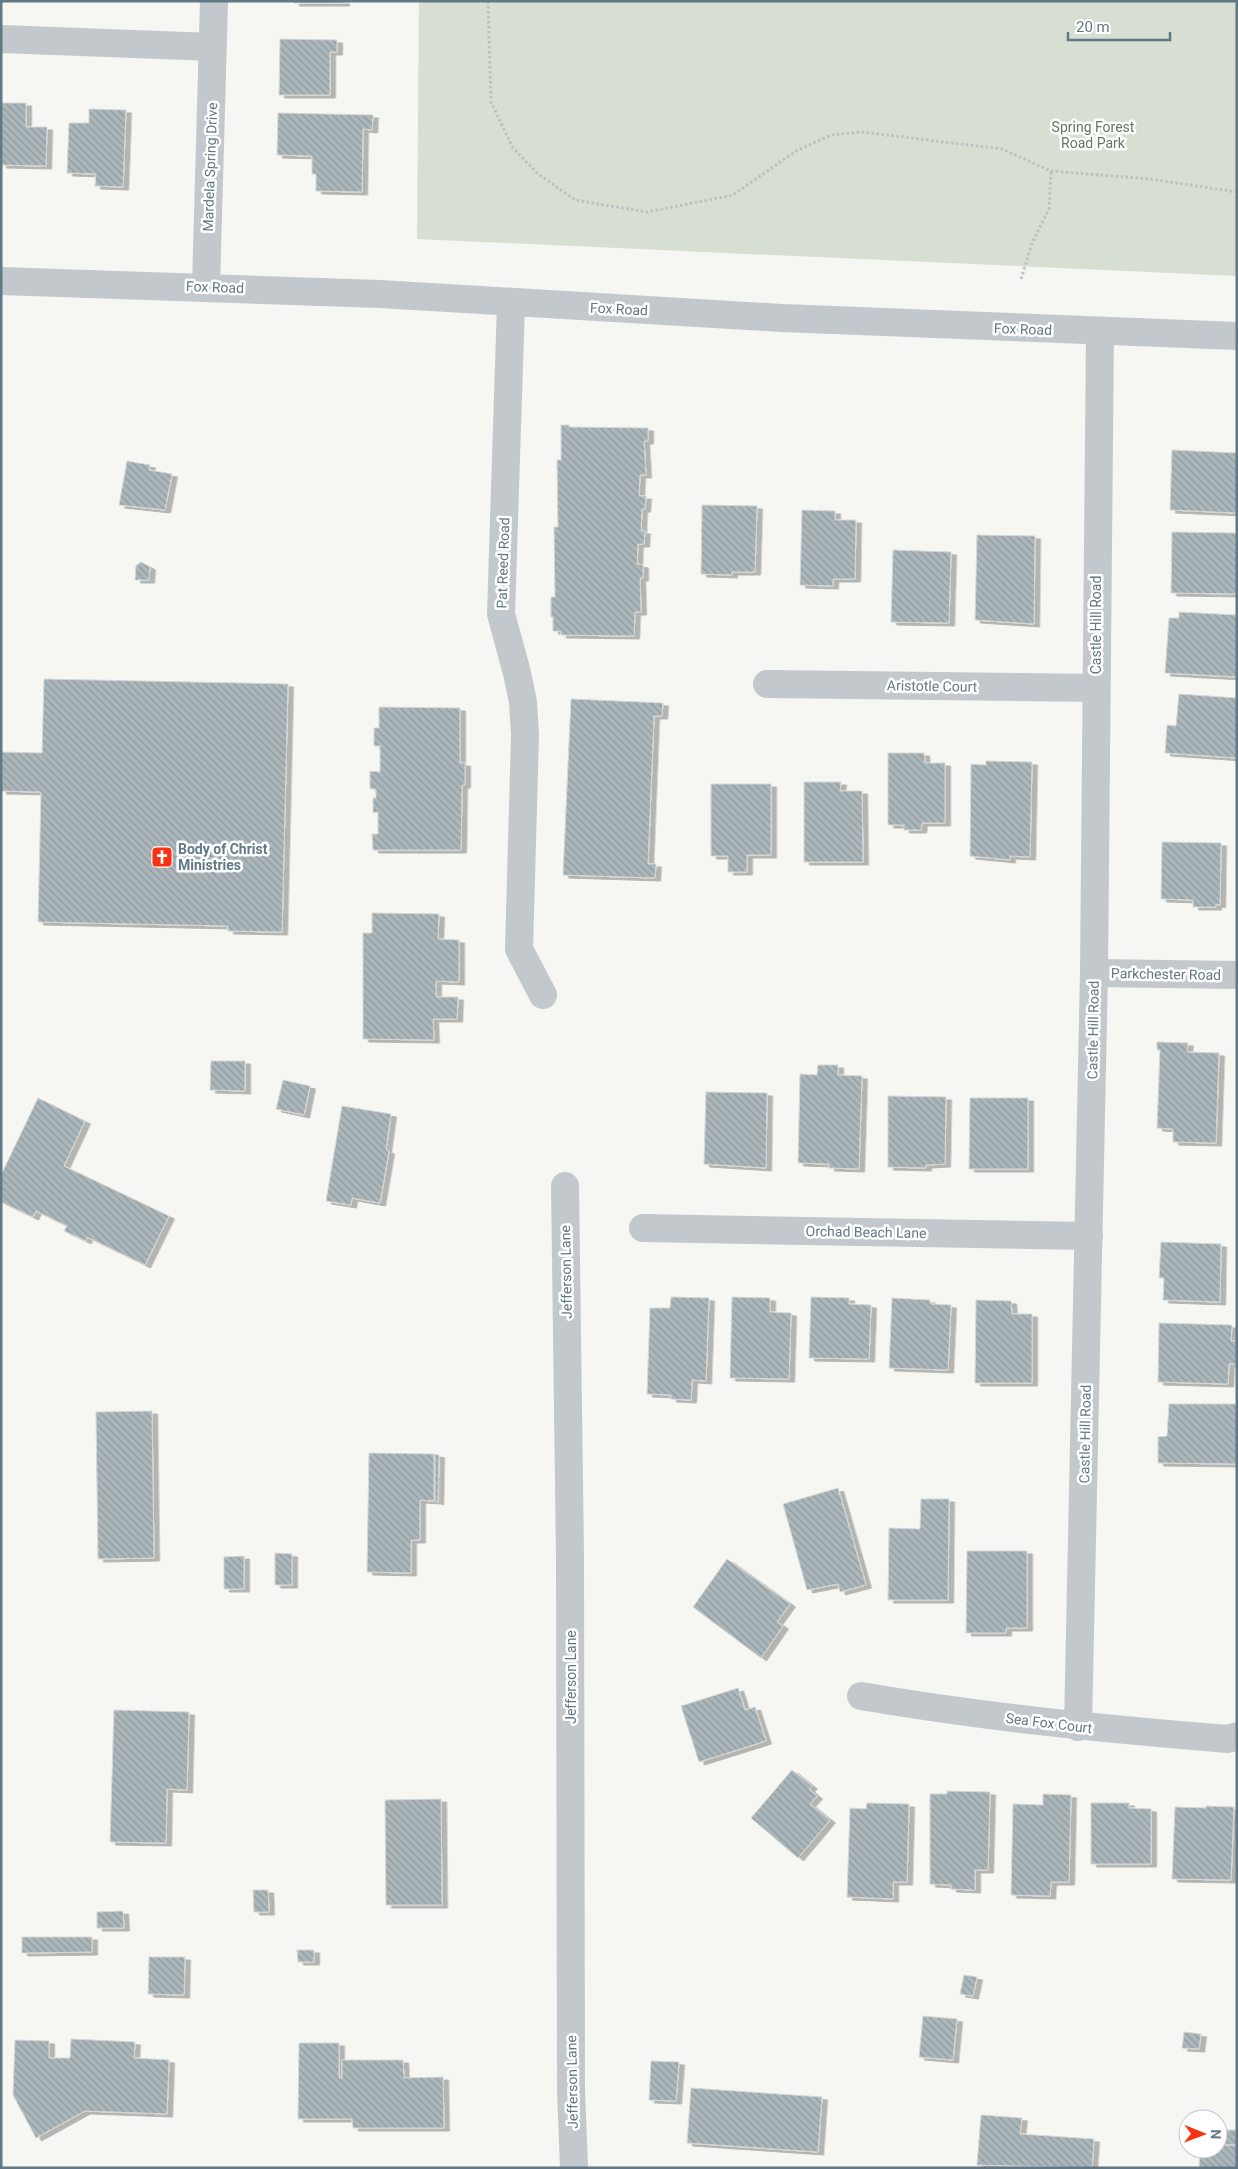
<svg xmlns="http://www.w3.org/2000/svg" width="1238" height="2169" font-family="Roboto,sans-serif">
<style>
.green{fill:#d7ded2}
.building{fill:url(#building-back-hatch);stroke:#d7d7d4;filter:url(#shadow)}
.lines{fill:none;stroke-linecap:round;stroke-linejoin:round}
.path{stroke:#bec1c3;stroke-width:3;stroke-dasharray:2.5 2.5;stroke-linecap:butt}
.minor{stroke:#c2c8cb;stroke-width:28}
.tertiary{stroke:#c2c8cb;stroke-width:28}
.labels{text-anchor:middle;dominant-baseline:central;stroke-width:5;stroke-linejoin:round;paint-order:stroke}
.park-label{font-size:14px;fill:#65785d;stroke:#fff}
.street-label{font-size:14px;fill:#617986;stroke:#fff}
.poi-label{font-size:14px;font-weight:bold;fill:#617986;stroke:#fff;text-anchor:start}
</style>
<defs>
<pattern id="building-back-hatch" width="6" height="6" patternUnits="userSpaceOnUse" patternTransform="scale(1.25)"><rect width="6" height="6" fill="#acb7bb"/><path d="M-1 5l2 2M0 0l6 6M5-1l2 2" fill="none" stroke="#8f9a9e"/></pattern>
<filter id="shadow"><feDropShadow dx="5.5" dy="3" stdDeviation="0" flood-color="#0004"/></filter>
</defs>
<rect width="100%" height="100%" fill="#f6f6f2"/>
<!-- green -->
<path class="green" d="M419,1H1237V276L417,239Z"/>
<!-- building -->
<path class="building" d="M294,1H344V3H294Z
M280,39L337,40V52H330V95H279Z
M1,103H26V127H47L46,166L1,165Z
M89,109L126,110L123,187L95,186L96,174L67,173L69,123H89Z
M278,113L373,115L372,130L363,129L362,192L316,191V174H312V156L277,155Z
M561,425H569V427L648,428V441H644L646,475H640L639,496H646L645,509H642L641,531H645L644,544H638L637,564L643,565V578H640L641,612H635L634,636L561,635V631H553V617H551V597H555L554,527H558L557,460H561Z
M1172,450L1237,453V513L1170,510Z
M127,461L150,465L149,470L172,474L165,510L119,505Z
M702,505L757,506L755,572H732V575L701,574Z
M802,510L835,511V520H856L855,579H833V586L800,585Z
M1172,532L1237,533V594L1171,593Z
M977,535L1035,536L1034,624L975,620Z
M893,550L951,552L949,623L891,622Z
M141,562L150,567L149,580H135L136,566Z
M1179,612L1237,615V677L1165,673L1169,618H1179Z
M44,679L288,684L282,932L228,931V926L38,922L41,792L1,791V752L42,753Z
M1179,694L1237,698V758L1165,753L1167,725L1176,726Z
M571,699L663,703L662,716H654L648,864H656L655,878L563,875Z
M379,707L460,708V763H465V785H462L461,850H373L372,834H378V812L373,813V798H376V789H370V771L380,772V746H374V728H379Z
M888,753H924L925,763H945V823H922L921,830H904V825H888Z
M986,761L1032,762L1030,857L1010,856V860L970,856L971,764L986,765Z
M804,782H841L840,791H862L863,862H804Z
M711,784H771V855H747V872H728V856H711Z
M1162,842L1221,843L1220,905L1216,904V907H1193V900L1161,899Z
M372,913L439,914L438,939L459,940V982L436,981V997H458L457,1019H433L434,1040L363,1039V933H372Z
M1157,1042L1188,1043L1187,1052L1219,1053L1216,1143L1173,1142V1129L1157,1128L1160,1050H1157Z
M211,1061H245V1091L210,1090Z
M818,1065H838V1075L862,1076L859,1169L829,1168V1164L798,1163L800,1074L817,1075Z
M283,1080L310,1086L304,1115L276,1109Z
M706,1092L767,1093L766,1168L704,1164Z
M888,1096L946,1097L945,1164L926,1165V1168L888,1167Z
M38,1098L85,1121L64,1166L169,1216L145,1265L87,1237L86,1241L64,1231L67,1226L36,1211L33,1217L1,1202V1175Z
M970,1098H1028V1169H969Z
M342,1106L391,1114L386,1150L389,1151L380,1203L352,1198L351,1205L326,1201Z
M1161,1242L1221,1244L1220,1302L1163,1300L1164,1278H1159Z
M671,1297L709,1298L706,1381L692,1380L691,1400L671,1399V1395L647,1394L650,1308H670Z
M732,1297L770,1298V1312L791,1313L789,1379L730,1378Z
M811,1297L849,1298V1304L871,1305L869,1359L809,1358Z
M892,1298L930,1300V1304L951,1305L948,1370L889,1368Z
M976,1300L1011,1301L1012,1314H1032V1383H975Z
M1159,1323L1232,1325L1231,1341H1237V1364H1229L1228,1384L1158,1382Z
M1169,1404H1237V1464L1158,1463V1437L1167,1436Z
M152,1411L154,1558L98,1559L96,1412Z
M369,1453L434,1454V1501L420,1500V1540H411V1573L367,1572Z
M435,1454L439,1455L438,1502L435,1501Z
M838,1488L866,1585L840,1592L838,1584L807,1590L783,1504Z
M921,1499H949L948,1600H888L889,1528L920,1529Z
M967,1551H1027V1628H1006V1633H966Z
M275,1553L292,1554V1585H275Z
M244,1556V1589H224V1557Z
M727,1559L790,1604L777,1622L783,1626L761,1658L693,1607Z
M738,1688L745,1710L755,1707L766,1741L699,1762L681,1706Z
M114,1710L189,1712L187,1790L167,1789L166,1843L110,1842Z
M792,1770L812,1786L809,1789L817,1796L810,1804L830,1820L798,1858L751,1818Z
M947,1791L990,1792L988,1870H975V1890L951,1889V1885L930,1884V1794H947Z
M1043,1794L1071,1795L1069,1882H1051L1050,1896L1011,1895L1013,1804L1043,1805Z
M441,1799L442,1905H386L385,1800Z
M867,1803L909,1804L907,1882H893V1899L847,1897L850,1808L866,1809Z
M1091,1803H1129V1808L1151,1809V1864H1091Z
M1206,1806L1234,1807L1231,1880L1172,1879L1175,1807L1206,1808Z
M253,1890H268L269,1912H254Z
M123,1911L124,1928H97V1912Z
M22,1937H92V1952L22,1953Z
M297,1950H314V1962H298Z
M149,1957H185L184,1995L148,1994Z
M964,1975L977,1977L973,1996L960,1994Z
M923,2016L957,2019L953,2060L919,2057Z
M1184,2032L1201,2034L1199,2049L1182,2048Z
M71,2039L135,2042L134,2058L169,2060L167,2114L85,2111L36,2138L13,2095L15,2040L49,2041V2058H70Z
M299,2043H339V2078H342V2060H403L404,2078L443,2077L444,2128H353L352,2119H298Z
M651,2061L679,2062L676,2101L649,2100Z
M691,2088L822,2097L818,2152L687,2143Z
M981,2115L1022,2118L1020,2134L1094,2139L1092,2168L977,2165Z
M1218,2130H1237V2145H1218Z
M1218,2145H1237V2168H1199L1200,2149H1218Z"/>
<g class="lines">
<!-- path -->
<path class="path" d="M488,1L491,102L513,148L537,173L575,200L647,212L733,195L796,151L831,135L862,132L1002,149L1051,171L1150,179L1237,192
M1021,279L1032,243L1049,209L1051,171"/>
<!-- minor -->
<path class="minor" d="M1,39L213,47
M206,287L214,1
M511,303L501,614L517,673L523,702L525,735L519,949L543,995
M767,684L1096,688
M1094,973L1237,975
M565,1186L570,1557L571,2090L574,2168
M643,1228L1089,1236
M861,1696C983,1717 1105,1729 1228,1739L1237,1736
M1078,1727L1094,973L1100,332"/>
<!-- tertiary -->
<path class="tertiary" d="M1,281L380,294L782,318L1237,336"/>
</g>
<!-- icons -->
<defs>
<g id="church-square" transform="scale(1.125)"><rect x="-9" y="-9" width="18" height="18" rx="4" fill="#f63212" stroke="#fff"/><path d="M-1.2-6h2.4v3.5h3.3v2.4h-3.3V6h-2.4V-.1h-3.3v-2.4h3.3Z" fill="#fff"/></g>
</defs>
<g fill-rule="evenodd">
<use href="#church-square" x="162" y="857"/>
</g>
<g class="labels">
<!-- park labels -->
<g class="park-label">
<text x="1093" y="127">Spring Forest<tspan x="1093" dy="16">Road Park</tspan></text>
</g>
<!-- street labels -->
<g class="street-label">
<text transform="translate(210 167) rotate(-88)">Mardela Spring Drive</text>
<text transform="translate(215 287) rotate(2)">Fox Road</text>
<text transform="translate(619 309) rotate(3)">Fox Road</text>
<text transform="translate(1023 329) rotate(2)">Fox Road</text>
<text transform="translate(503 563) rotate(-88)">Pat Reed Road</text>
<text transform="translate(1096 625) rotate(-90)">Castle Hill Road</text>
<text transform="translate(932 686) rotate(1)">Aristotle Court</text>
<text transform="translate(1166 974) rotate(1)">Parkchester Road</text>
<text transform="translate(1093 1030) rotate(-89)">Castle Hill Road</text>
<text transform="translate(866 1232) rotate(1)">Orchad Beach Lane</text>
<text transform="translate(566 1272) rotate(-91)">Jefferson Lane</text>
<text transform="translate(1085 1434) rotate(-89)">Castle Hill Road</text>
<text transform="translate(571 1677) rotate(-90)">Jefferson Lane</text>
<text transform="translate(1049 1723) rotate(7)">Sea Fox Court</text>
<text transform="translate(572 2082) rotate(-91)">Jefferson Lane</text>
</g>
<!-- poi labels -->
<g class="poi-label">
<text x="178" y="849">Body of Christ<tspan x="178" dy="16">Ministries</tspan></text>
</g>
</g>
<!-- border -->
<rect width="1238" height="2169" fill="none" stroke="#617986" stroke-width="5"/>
<!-- north arrow -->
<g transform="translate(1203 2134) rotate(91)"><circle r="24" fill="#ffffff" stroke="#c0c9cf"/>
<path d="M0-4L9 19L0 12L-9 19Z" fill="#f63212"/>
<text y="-8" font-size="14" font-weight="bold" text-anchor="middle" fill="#617986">N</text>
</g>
<!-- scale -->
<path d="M1068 32v8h102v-8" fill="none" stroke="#617986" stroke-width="2.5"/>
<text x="1076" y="32" font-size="15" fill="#617986" stroke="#ffffff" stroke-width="4" paint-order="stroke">20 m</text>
</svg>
